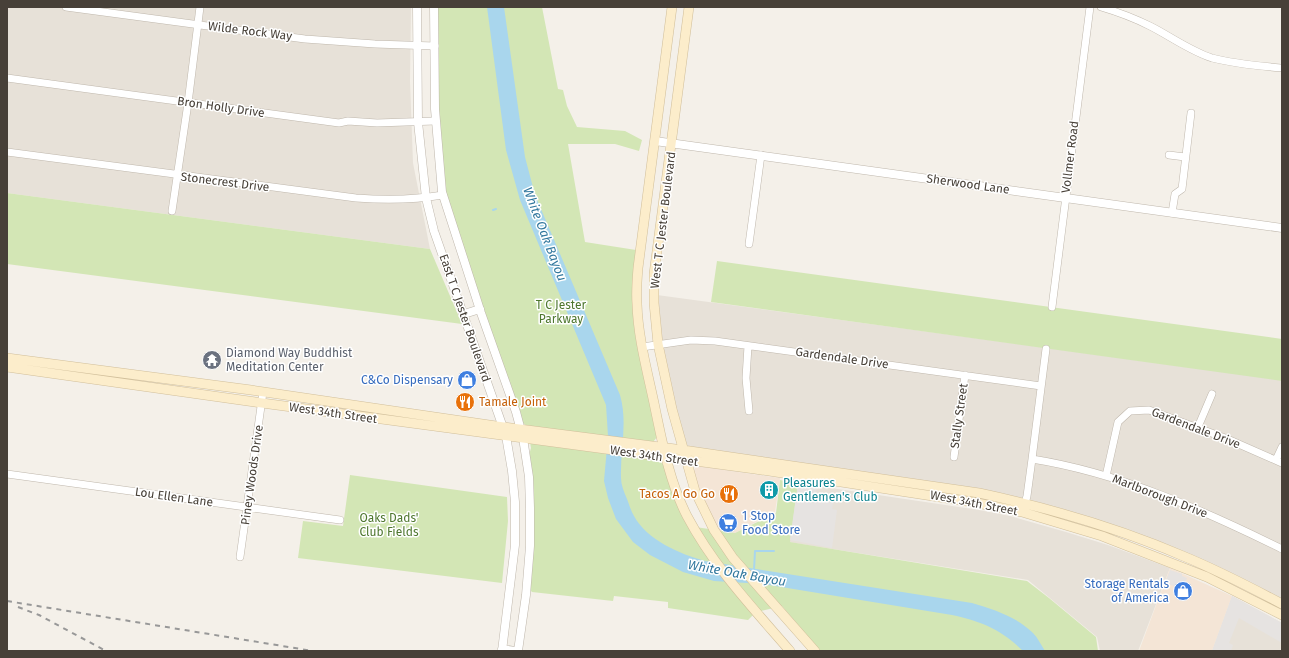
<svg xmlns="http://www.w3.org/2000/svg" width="1289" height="658" font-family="'Fira Sans',sans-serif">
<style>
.residential{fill:#e7e1d8}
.commercial{fill:#f4e5d6}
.green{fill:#d3e6b5}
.parking{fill:#e6e3e1}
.water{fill:#a9d6ed}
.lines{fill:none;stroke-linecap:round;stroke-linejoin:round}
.stream{stroke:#a9d6ed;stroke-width:2}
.minor-casing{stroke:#bfb7ac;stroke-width:8}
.tertiary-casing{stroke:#bfb7ac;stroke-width:9}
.secondary-casing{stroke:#d1bf9b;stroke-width:10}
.minor{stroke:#fff;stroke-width:7}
.tertiary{stroke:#fff;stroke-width:8}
.secondary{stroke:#fcedcb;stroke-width:9}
.rail{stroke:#989898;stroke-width:2;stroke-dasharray:5 5;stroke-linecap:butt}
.labels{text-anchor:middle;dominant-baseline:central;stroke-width:3;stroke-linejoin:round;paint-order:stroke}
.street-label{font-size:12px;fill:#474038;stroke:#fff}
.park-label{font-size:12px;fill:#4e772e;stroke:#fff}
.worship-label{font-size:12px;fill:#5b616d;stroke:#fff;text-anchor:start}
.shop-label{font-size:12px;fill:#366cbe;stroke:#fff;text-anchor:end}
.food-label{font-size:12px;fill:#c56008;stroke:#fff;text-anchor:start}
.culture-label{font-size:12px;fill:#0d838f;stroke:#fff;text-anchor:start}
.water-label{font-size:13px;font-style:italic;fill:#32789e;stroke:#fff}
</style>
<rect width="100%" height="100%" fill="#f4f0e9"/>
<!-- residential -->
<path class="residential" d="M7,7H411L410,81L413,163L430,249L7,193Z
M657,295L1282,380V601L1068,512L690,448L683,442L663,352Z
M784,481L979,510L1010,516L1066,532L1108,545L1170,568L1138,651H1100L1097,637L1028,580L776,540Z
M1232,596L1282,623V651H1212Z"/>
<!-- commercial -->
<path class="commercial" d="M697,466L780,478L775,512L735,533L717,530L701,498L693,471Z
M1170,568L1232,596L1212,651H1139Z"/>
<!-- green -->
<path class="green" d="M437,7H542L558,89L563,90L567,106L577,127L625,131L642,140L639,151L615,144H568L585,242L636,250L634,276L657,437L653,442L659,461L663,464L689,526L735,533L776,513L780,480L798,483L790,542L1027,581L1049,598L1096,637L1098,651H820L782,606L753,613V615L748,620L668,608V602L614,596L613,601L532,592L530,590L534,531L533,490L529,455L531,448L527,426L523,423L458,239L445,190L438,121Z
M7,193L430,249L462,324L7,264Z
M717,261L1282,339V381L711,302Z
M350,475L507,497L508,521L502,583L298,558L303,521L343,526Z"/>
<!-- parking -->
<path class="parking" d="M798,483L817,485L816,494L834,497L832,509L837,510L832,548L790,540Z
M1170,570L1182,574V576L1187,578L1184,586L1181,585L1180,588L1165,583Z
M1232,596L1282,623V643L1239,618L1229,643L1233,645L1231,651H1212Z"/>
<!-- water -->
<path class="water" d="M487,7H504L525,157L535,195L620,395C628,422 620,451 621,478C621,485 624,492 627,499C629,504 631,511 634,516C647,540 680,554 705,561L972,603C993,609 1017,617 1033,633C1038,638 1041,645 1045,651H1023C1002,630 981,621 952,615L763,584L714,581L683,572L650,555L633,542L616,519L608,498L604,481L608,436L606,405L520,200L506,150Z"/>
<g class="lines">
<!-- stream -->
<path class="stream" d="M493,210L496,209
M754,570L755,551H774"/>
<!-- minor casing -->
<g class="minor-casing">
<path id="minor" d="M66,7L305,39L375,44L435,46
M1101,7C1118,12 1134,18 1150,26C1170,36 1190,51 1212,58C1235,64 1259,66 1282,68
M7,78L339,123L348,121L377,123L435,121
M7,152L356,198C385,200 414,200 443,195
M1169,155L1185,157
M172,211L188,103L200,7
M1172,213L1175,194L1182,189L1191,113
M749,244L761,155
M1052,307L1090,7
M748,346L746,378L749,411
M642,347L691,340L715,341L1041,386
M1198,427L1212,394
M954,457L965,375
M1032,459C1120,473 1203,510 1282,549
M1276,460L1282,447
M7,474L340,520
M1106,476L1118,422L1130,411L1149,410L1225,438L1282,463
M1024,507L1027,496L1032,459L1046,349
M240,557L263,392"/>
</g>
<!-- tertiary casing -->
<g class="tertiary-casing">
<path id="tertiary" d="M417,7L418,122L426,198L434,231L506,436L512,471L515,502V545L502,651
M434,7L435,109L442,192L481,313L516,412L523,438L529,477L530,508V546L526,595L518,651
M655,141L1282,228
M464,314L480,309
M502,649L515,651"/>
</g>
<!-- secondary casing -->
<g class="secondary-casing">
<path id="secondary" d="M672,7L638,268C637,280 636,292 637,304C638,337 647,370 654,403C662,441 669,481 687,516C714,567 753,608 790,651
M689,7L654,274V303L658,344L672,409L695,491L714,530L733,558L815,651
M7,358L251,390L496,426L683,450L979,493C1049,508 1118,528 1183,556C1217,570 1250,587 1282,604
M7,367L262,403L755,469L972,502L1022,512L1102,536L1207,577L1282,615"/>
</g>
<!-- minor -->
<use href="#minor" class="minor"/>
<!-- tertiary -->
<use href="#tertiary" class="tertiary"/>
<!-- secondary -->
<use href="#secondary" class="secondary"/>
<!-- rail -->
<path class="rail" d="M7,601L313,651
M18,607L39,615L106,651"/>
</g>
<!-- icons -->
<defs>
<g id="temple-disc" transform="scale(1)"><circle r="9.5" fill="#6b7280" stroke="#fff"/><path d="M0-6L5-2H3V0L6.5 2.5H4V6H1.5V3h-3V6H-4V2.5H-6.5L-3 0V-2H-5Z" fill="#fff"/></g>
<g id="shop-disc" transform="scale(1)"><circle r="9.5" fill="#3f7fe0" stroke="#fff"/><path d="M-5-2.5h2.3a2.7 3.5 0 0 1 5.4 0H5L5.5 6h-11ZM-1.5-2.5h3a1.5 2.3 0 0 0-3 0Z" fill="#fff"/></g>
<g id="restaurant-disc" transform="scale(1)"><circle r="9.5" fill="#e8710a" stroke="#fff"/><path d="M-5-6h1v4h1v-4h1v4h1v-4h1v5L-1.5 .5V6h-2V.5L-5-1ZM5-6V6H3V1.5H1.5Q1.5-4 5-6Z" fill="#fff"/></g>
<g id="building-disc" transform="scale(1)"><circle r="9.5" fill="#0f9aa8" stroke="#fff"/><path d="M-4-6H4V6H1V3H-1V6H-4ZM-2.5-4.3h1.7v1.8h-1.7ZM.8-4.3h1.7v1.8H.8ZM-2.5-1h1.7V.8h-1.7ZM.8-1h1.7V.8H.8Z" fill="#fff"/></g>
<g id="supermarket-disc" transform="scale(1)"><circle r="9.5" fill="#3f7fe0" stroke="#fff"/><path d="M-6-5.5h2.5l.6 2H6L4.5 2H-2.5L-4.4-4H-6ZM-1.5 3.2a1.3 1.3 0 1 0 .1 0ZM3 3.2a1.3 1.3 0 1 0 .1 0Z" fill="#fff"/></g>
</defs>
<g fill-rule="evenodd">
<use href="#temple-disc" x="212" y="360"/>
<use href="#shop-disc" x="467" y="380"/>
<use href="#restaurant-disc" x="465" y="402"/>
<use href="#building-disc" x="769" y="490"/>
<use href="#restaurant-disc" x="729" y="494"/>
<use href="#supermarket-disc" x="728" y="523"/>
<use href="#shop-disc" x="1183" y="591"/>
</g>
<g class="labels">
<!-- street labels -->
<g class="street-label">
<text transform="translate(250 31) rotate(7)">Wilde Rock Way</text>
<text transform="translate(221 107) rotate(8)">Bron Holly Drive</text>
<text transform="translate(1070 157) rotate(-83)">Vollmer Road</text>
<text transform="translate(225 182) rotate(7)">Stonecrest Drive</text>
<text transform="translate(968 184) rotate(8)">Sherwood Lane</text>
<text transform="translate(663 220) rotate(-83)">West T C Jester Boulevard</text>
<text transform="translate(465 318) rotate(71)">East T C Jester Boulevard</text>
<text transform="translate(842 358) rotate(8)">Gardendale Drive</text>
<text transform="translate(333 413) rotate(8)">West 34th Street</text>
<text transform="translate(959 416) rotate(-82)">Stally Street</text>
<text transform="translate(1196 428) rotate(21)">Gardendale Drive</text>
<text transform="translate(654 456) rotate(8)">West 34th Street</text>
<text transform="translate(252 475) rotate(-82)">Piney Woods Drive</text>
<text transform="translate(1160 496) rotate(21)">Marlborough Drive</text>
<text transform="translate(174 497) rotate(8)">Lou Ellen Lane</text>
<text transform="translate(974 503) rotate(11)">West 34th Street</text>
</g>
<!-- park labels -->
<g class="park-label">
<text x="561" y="305">T C Jester<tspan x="561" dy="14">Parkway</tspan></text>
<text x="389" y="518">Oaks Dads'<tspan x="389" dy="14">Club Fields</tspan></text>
</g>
<!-- worship labels -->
<g class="worship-label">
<text x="226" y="353">Diamond Way Buddhist<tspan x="226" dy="14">Meditation Center</tspan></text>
</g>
<!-- shop labels -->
<g class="shop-label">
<text x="453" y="380">C&amp;Co Dispensary</text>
<text x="742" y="516" text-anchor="start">1 Stop<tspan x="742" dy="14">Food Store</tspan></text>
<text x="1169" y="584">Storage Rentals<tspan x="1169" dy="14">of America</tspan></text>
</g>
<!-- food labels -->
<g class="food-label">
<text x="479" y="402">Tamale Joint</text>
<text x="715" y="494" text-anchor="end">Tacos A Go Go</text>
</g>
<!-- culture labels -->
<g class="culture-label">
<text x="783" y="483">Pleasures<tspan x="783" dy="14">Gentlemen's Club</tspan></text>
</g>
<!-- water labels -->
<g class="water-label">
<text transform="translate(545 234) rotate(69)">White Oak Bayou</text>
<text transform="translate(737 573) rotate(10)">White Oak Bayou</text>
</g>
</g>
<!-- border -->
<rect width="1289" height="658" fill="none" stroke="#474038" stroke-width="16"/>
</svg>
